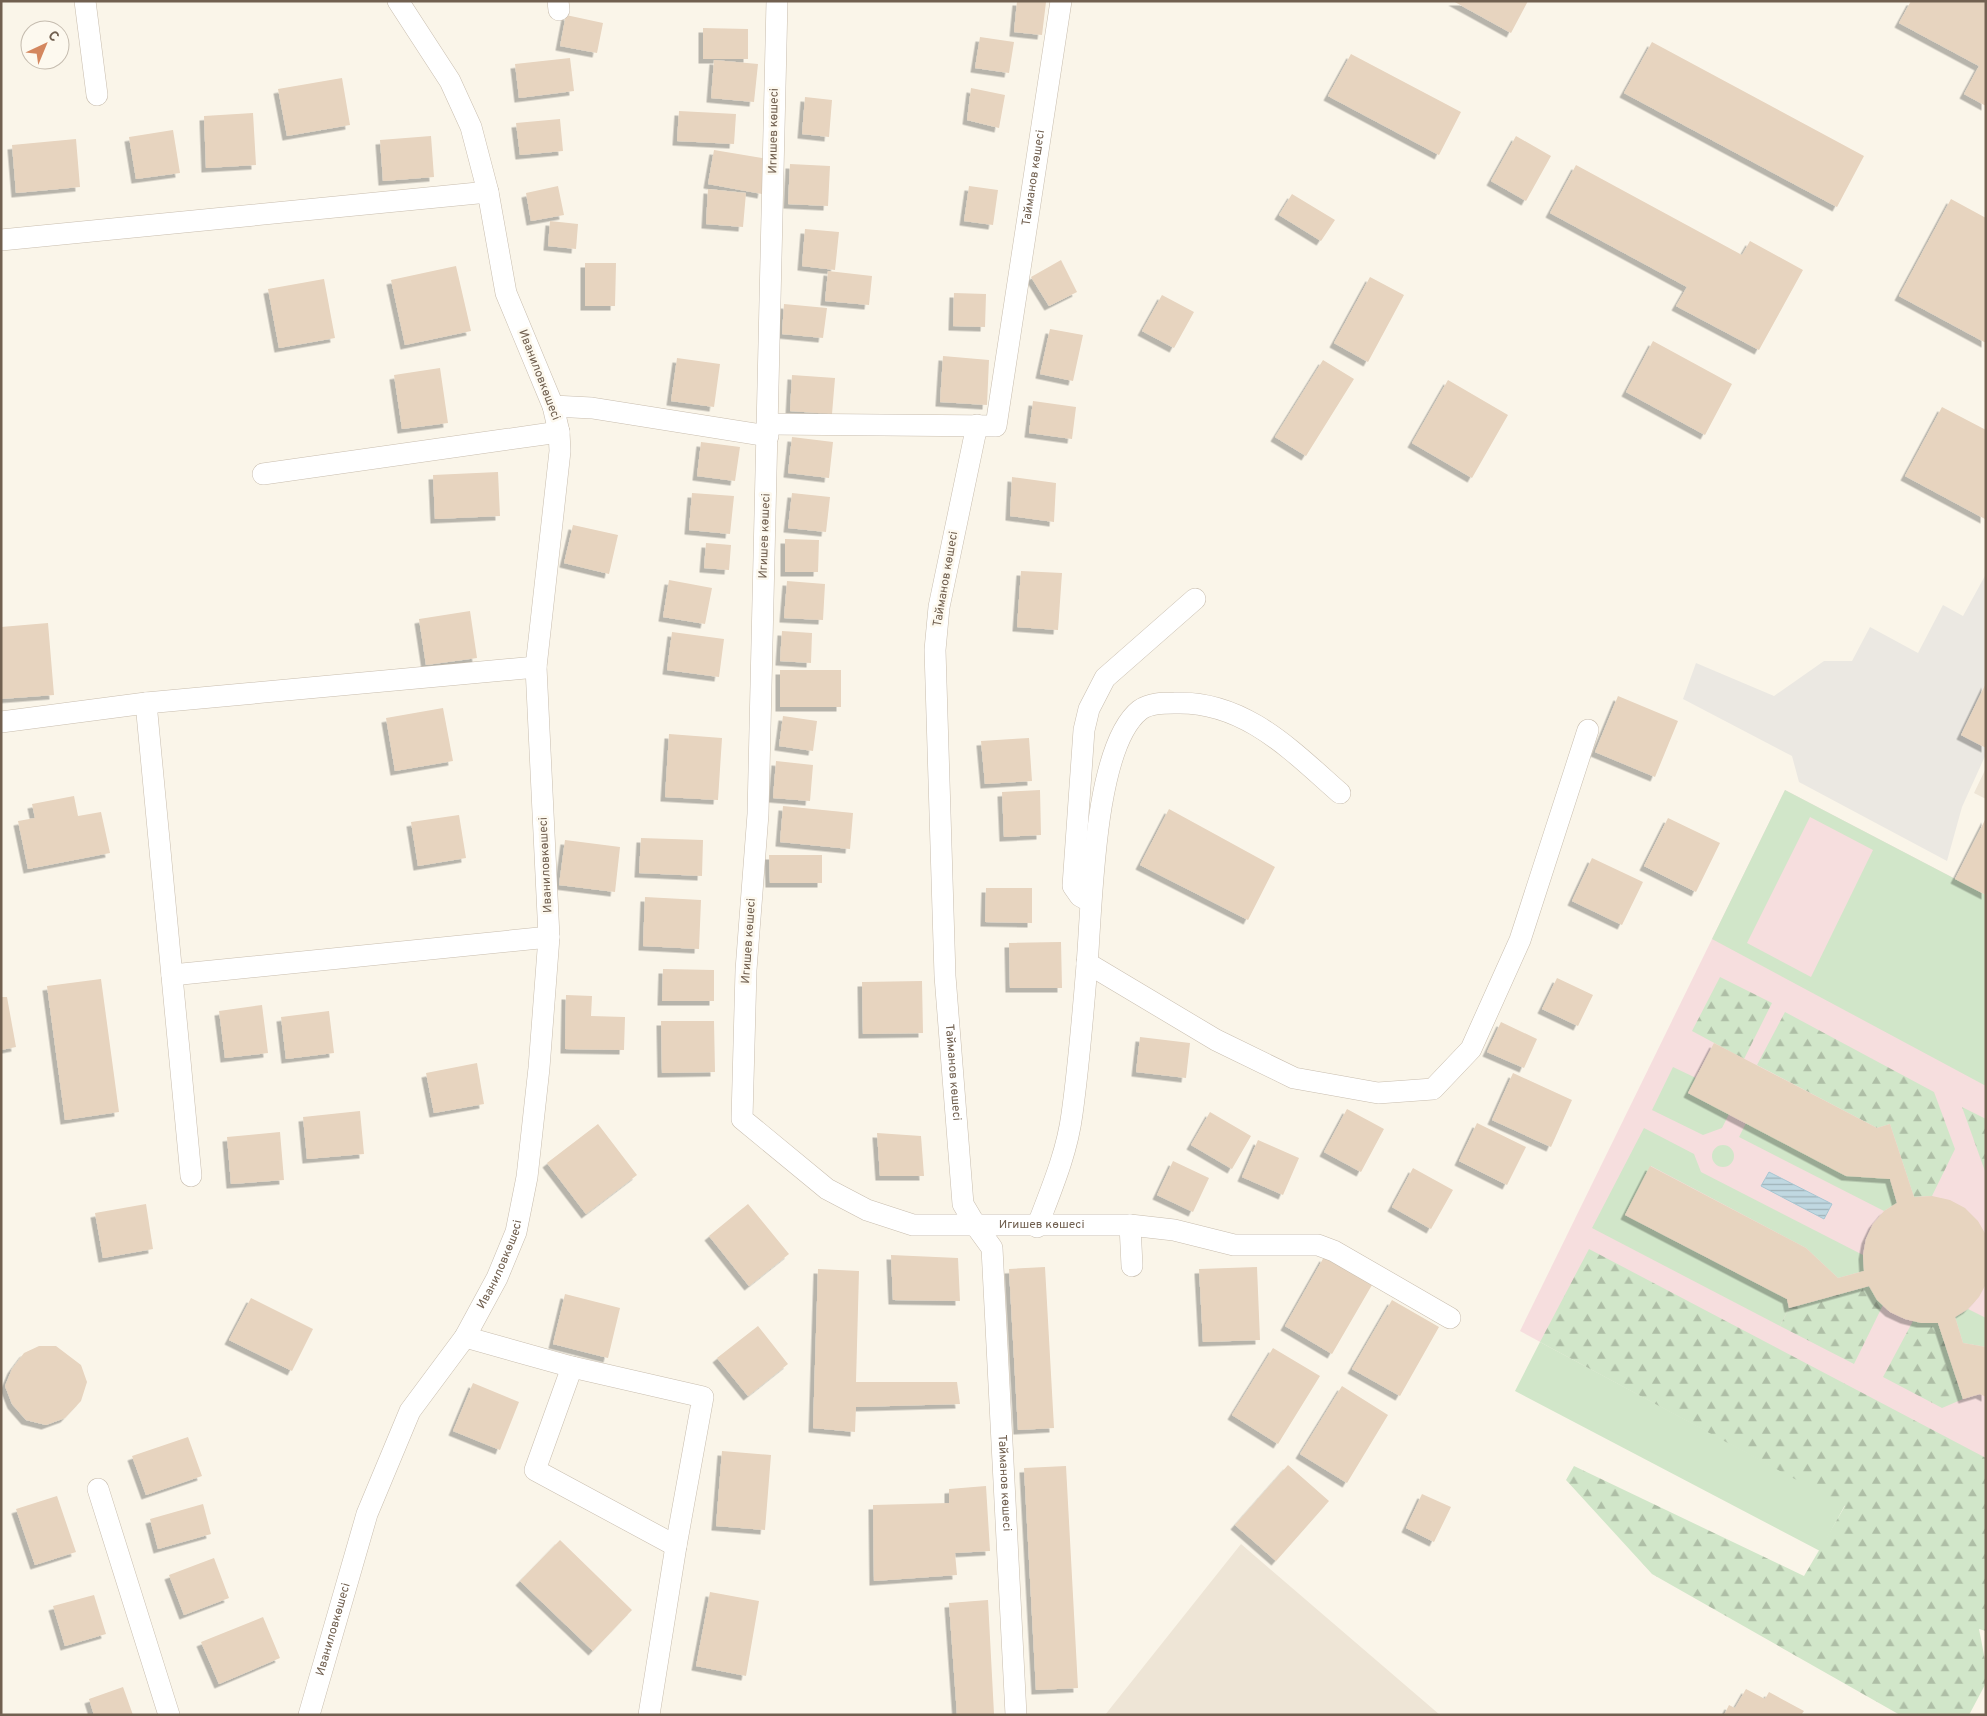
<svg xmlns="http://www.w3.org/2000/svg" width="1987" height="1716" font-family="Overpass,sans-serif">
<style>
.residential{fill:#eee5d6}
.industrial{fill:#ebe8e2}
.medical{fill:#f6dede}
.grass{fill:#d1e6c9;fill-rule:evenodd}
.forest{fill:url(#forest-firs)}
.water{fill:url(#water-rules);stroke:#a8c6d2}
.building{fill:#e7d4bf;filter:url(#shadow)}
.lines{fill:none;stroke-linecap:round;stroke-linejoin:round}
.minor-casing{stroke:#c8bdae;stroke-width:22}
.minor{stroke:#fff;stroke-width:21}
.labels{text-anchor:middle;dominant-baseline:central;stroke-width:5;stroke-linejoin:round;paint-order:stroke}
.street-label{font-size:12px;fill:#716050;stroke:#fdf9ef}
</style>
<defs>
<pattern id="forest-firs" width="22" height="20" patternUnits="userSpaceOnUse" patternTransform="scale(1.25)"><rect width="22" height="20" fill="#d1e6c9"/><path d="M5 1l3.5 6h-7zM16 11l3.5 6h-7z" fill="#aebea6"/></pattern>
<pattern id="water-rules" width="6" height="5" patternUnits="userSpaceOnUse" patternTransform="scale(1.25)"><rect width="6" height="5" fill="#c0d8e1"/><path d="M0 2.5h6" fill="none" stroke="#a0b3b9"/></pattern>
<filter id="shadow"><feDropShadow dx="-4.5" dy="4.5" stdDeviation="0" flood-color="#0004"/></filter>
</defs>
<rect width="100%" height="100%" fill="#faf5e9"/>
<!-- residential -->
<path class="residential" d="M1986,768V799L1974,793Z
M1241,1544L1440,1715H1105Z"/>
<!-- industrial -->
<path class="industrial" d="M1986,574V683L1961,735L1986,748V754L1962,807L1947,861L1799,782L1792,756L1683,699L1696,663L1774,696L1824,661H1852L1870,627L1918,653L1943,605L1963,616Z"/>
<!-- medical -->
<path class="medical" d="M1785,790L1986,895V1581L1520,1331Z"/>
<!-- grass -->
<path class="grass" d="M1785,790L1986,895V1086L1712,939ZM1810,817L1873,850L1811,977L1747,943Z
M1673,1067L1696,1078L1688,1093L1729,1114L1722,1128L1703,1135L1652,1110Z
M1746,1123L1890,1179L1897,1203L1884,1211L1739,1137Z
M1644,1128L1694,1154L1701,1172L1863,1255L1864,1271L1838,1278L1806,1248L1651,1166L1625,1215L1787,1299L1789,1308L1780,1326L1592,1228Z
M1712 1156a11 11 0 1 1 22 0a11 11 0 1 1-22 0Z
M1968,1309L1986,1318V1347L1963,1343L1955,1317Z
M1540,1342L1845,1505L1820,1551L1515,1391Z"/>
<!-- forest -->
<path class="forest" d="M1720,977L1772,1003L1744,1059L1692,1031Z
M1785,1012L1934,1092L1955,1149L1932,1196L1914,1197L1890,1124L1877,1128L1757,1065Z
M1962,1107L1986,1119V1174Z
M1589,1249L1986,1458V1631L1979,1629L1986,1665V1683L1969,1715H1900L1652,1574L1566,1480L1574,1466L1804,1576L1845,1506L1540,1342Z
M1869,1286L1883,1305L1854,1364L1780,1326L1789,1308Z
M1913,1321L1938,1323L1963,1399L1942,1408L1883,1377Z"/>
<!-- water -->
<path class="water" d="M1769,1172L1832,1204L1824,1219L1761,1186Z"/>
<!-- building -->
<path class="building" d="M1017,1L1046,2L1042,35L1014,32Z
M1453,1H1528L1511,33Z
M1911,1H1986V106L1964,94L1979,66L1899,23Z
M566,15L603,23L597,53L560,46Z
M703,28L748,29V59H703Z
M980,37L1014,42L1009,73L975,68Z
M1652,42L1864,156L1837,207L1624,93Z
M1351,54L1461,112L1439,155L1328,96Z
M570,58L574,91L519,98L515,64Z
M714,60L758,64L754,102L711,98Z
M342,78L350,125L287,136L278,89Z
M971,88L1005,95L999,128L967,120Z
M805,97L832,100L829,137L802,134Z
M679,111L736,114L734,144L677,141Z
M253,113L256,165L206,168L204,116Z
M560,119L563,151L520,155L516,123Z
M173,130L180,173L136,179L129,137Z
M431,136L434,177L383,181L380,140Z
M1516,136L1551,156L1526,201L1491,181Z
M76,139L80,187L16,193L12,145Z
M714,150L768,159L762,194L708,184Z
M790,164L830,166L828,206L788,204Z
M1576,165L1742,255L1750,241L1803,270L1759,350L1676,306L1687,287L1550,213Z
M558,186L564,215L531,221L526,193Z
M969,186L998,190L993,225L964,221Z
M708,189L746,193L743,227L706,224Z
M1292,194L1335,220L1321,241L1279,215Z
M1951,199L1986,218V343L1899,296Z
M550,221L578,224L576,249L548,246Z
M805,229L839,232L835,270L802,266Z
M1061,260L1077,292L1049,306L1031,277Z
M585,263H616L615,306H585Z
M456,266L471,331L405,345L391,280Z
M828,271L872,276L869,305L825,301Z
M1370,277L1404,295L1368,362L1334,343Z
M324,279L335,338L279,348L268,289Z
M954,293L986,294L985,327L953,326Z
M1162,295L1194,312L1174,348L1142,331Z
M784,304L827,308L823,338L782,334Z
M1050,329L1083,335L1073,381L1040,374Z
M1653,341L1732,384L1705,435L1626,392Z
M943,356L989,360L987,405L940,402Z
M677,358L720,364L714,407L671,401Z
M1323,360L1354,379L1306,456L1275,437Z
M440,368L448,423L402,429L394,375Z
M792,375L835,378L832,414L790,411Z
M1448,380L1508,415L1472,478L1412,443Z
M1033,401L1076,407L1072,439L1029,433Z
M1942,407L1986,430L1985,519L1905,476Z
M792,437L833,442L829,478L788,473Z
M701,442L740,447L735,481L697,476Z
M498,472L500,516L435,519L433,475Z
M1012,477L1056,483L1054,522L1010,516Z
M692,493L734,496L730,534L689,530Z
M792,493L830,497L826,532L788,528Z
M573,525L618,535L609,574L564,563Z
M785,539L819,540L818,572H785Z
M706,543L731,545L729,570L704,568Z
M1021,571L1062,573L1058,630L1017,627Z
M669,580L712,588L705,624L663,617Z
M787,581L825,584L823,620L784,618Z
M470,611L477,658L426,665L419,619Z
M48,623L54,695L1,699V627Z
M782,631L812,633L811,663L780,661Z
M672,632L724,639L719,677L667,670Z
M780,670H841V707H780Z
M1986,683V748L1961,735Z
M1618,696L1678,721L1655,777L1595,752Z
M443,708L453,761L395,771L386,718Z
M783,716L817,721L813,751L779,746Z
M669,734L722,738L718,800L665,797Z
M1029,738L1032,781L985,784L981,741Z
M776,761L813,765L810,801L773,798Z
M1040,790L1041,835L1004,837L1002,792Z
M74,796L78,816L101,812L110,853L28,869L18,821L35,818L32,804Z
M783,806L853,813L850,849L780,842Z
M1169,809L1275,867L1248,920L1140,865Z
M459,815L466,858L418,866L411,822Z
M1668,818L1720,843L1696,892L1644,866Z
M1986,818V895L1955,879Z
M641,838L703,840L702,876L639,873Z
M565,840L620,847L615,892L559,885Z
M769,855H822V883H770Z
M1592,858L1643,882L1622,925L1572,901Z
M986,888H1032V923L985,922Z
M645,897L701,900L699,949L643,946Z
M1061,942L1062,988H1010L1009,943Z
M663,969L714,970V1001H662Z
M1557,978L1593,995L1578,1026L1542,1009Z
M101,979L119,1112L65,1120L47,986Z
M922,981L923,1033L863,1034L862,982Z
M566,995L592,996L591,1016L625,1017L624,1050L565,1049Z
M1,997H7L16,1047L1,1050Z
M262,1005L268,1053L225,1058L219,1011Z
M329,1011L334,1053L286,1059L281,1017Z
M661,1021H714L715,1072L662,1073Z
M1501,1022L1537,1039L1524,1068L1487,1052Z
M1140,1037L1190,1043L1186,1078L1136,1072Z
M1714,1043L1877,1128L1890,1124L1914,1197L1932,1196L1950,1200L1965,1208L1978,1221L1986,1235V1284L1979,1297L1968,1309L1955,1317L1963,1343L1986,1347V1397L1980,1394L1963,1399L1938,1323H1921L1905,1319L1890,1312L1877,1300L1869,1286L1789,1308L1787,1299L1625,1215L1650,1166L1806,1248L1838,1278L1864,1271L1863,1255L1866,1239L1873,1224L1884,1211L1897,1203L1890,1179L1846,1176L1688,1093Z
M477,1063L484,1104L434,1113L426,1073Z
M1513,1073L1572,1100L1551,1147L1492,1120Z
M1347,1109L1384,1129L1361,1172L1324,1152Z
M360,1111L364,1154L307,1159L303,1117Z
M1210,1112L1251,1136L1232,1169L1191,1145Z
M1477,1123L1526,1147L1507,1185L1459,1161Z
M598,1124L637,1175L586,1214L547,1163Z
M280,1132L284,1180L231,1184L227,1137Z
M877,1133L921,1136L924,1176H880Z
M1258,1140L1299,1158L1283,1195L1242,1177Z
M1173,1161L1209,1178L1193,1212L1157,1195Z
M1413,1168L1453,1190L1431,1229L1392,1207Z
M146,1204L153,1249L103,1258L95,1213Z
M748,1204L789,1254L749,1286L709,1236Z
M891,1255L958,1258L960,1301L893,1300Z
M1324,1257L1372,1285L1332,1354L1285,1326Z
M1045,1267L1054,1428L1018,1430L1009,1269Z
M1257,1267L1260,1340L1203,1342L1199,1269Z
M818,1269L859,1271L856,1382H957L960,1404L856,1407L855,1432L813,1428Z
M565,1294L620,1308L608,1358L553,1344Z
M251,1298L313,1329L292,1371L229,1340Z
M1392,1300L1439,1327L1400,1396L1352,1369Z
M758,1326L788,1364L748,1396L717,1358Z
M39,1346H56L81,1365L87,1382L81,1401L65,1418L46,1425L26,1420L12,1404L5,1386L12,1369L24,1353Z
M1273,1348L1320,1376L1278,1444L1232,1415Z
M473,1383L519,1402L500,1450L453,1431Z
M1342,1386L1388,1415L1347,1483L1300,1454Z
M188,1437L202,1476L146,1495L132,1456Z
M722,1451L771,1455L765,1530L716,1526Z
M1288,1465L1329,1501L1276,1561L1235,1525Z
M1066,1466L1078,1688L1036,1690L1024,1468Z
M986,1486L990,1551L955,1553L957,1575L874,1581L873,1505L949,1503V1489Z
M1422,1494L1451,1507L1434,1542L1406,1528Z
M57,1496L76,1552L35,1565L16,1509Z
M203,1504L211,1534L158,1549L150,1519Z
M560,1540L632,1610L593,1651L520,1581Z
M214,1558L229,1598L184,1615L169,1575Z
M710,1592L759,1601L746,1676L696,1666Z
M94,1595L106,1634L65,1646L53,1606Z
M988,1600L994,1714L957,1715L949,1603Z
M263,1617L280,1658L219,1684L201,1642Z
M123,1687L133,1715H94L89,1699Z
M1746,1689L1765,1699L1769,1692L1804,1711L1801,1715H1724L1729,1705L1735,1708Z"/>
<g class="lines">
<!-- minor casing -->
<g class="minor-casing">
<g id="minor">
<path d="M85,1L97,95"/>
<path d="M558,1L559,10"/>
<path id="s1" d="M777,1L758,814L746,970L742,1119L827,1189L867,1210L913,1225H1130L1174,1230L1234,1245H1318L1334,1251L1450,1318"/>
<path d="M1,240L488,192"/>
<path d="M553,406L592,408L768,436"/>
<path id="s2" d="M768,424L996,426L1061,1"/>
<path id="s3" d="M977,425L939,607L935,650L945,976L963,1204L976,1226L992,1248L1016,1715"/>
<path d="M263,474L559,432"/>
<path d="M146,703L191,1176"/>
<path d="M1,722L146,703L536,667"/>
<path d="M1089,901L1080,896L1073,886L1084,730L1089,709L1105,678L1195,599"/>
<path d="M1087,963L1216,1040L1294,1078L1378,1093L1433,1089L1471,1049L1520,940L1588,730"/>
<path d="M172,975L549,937"/>
<path d="M1130,1225L1132,1266"/>
<path d="M1037,1227C1051,1190 1067,1153 1072,1114C1079,1064 1083,1014 1087,965C1092,907 1093,747 1140,710C1150,703 1163,703 1174,703C1244,700 1291,750 1340,793"/>
<path d="M465,1337L572,1367L703,1397L676,1546L649,1715"/>
<path d="M572,1367L535,1470L676,1546"/>
<path d="M98,1489L169,1715"/>
<path id="s4" d="M309,1715L367,1514L410,1411L465,1337L497,1278L516,1232L527,1177L539,1068L549,937L536,667L560,451L559,432L553,406L506,293L488,192L471,127L450,81L398,1"/>
</g>
</g>
<!-- minor -->
<use href="#minor" class="minor"/>
</g>
<g class="labels">
<!-- street labels -->
<g class="street-label">
<text transform="translate(774 131) rotate(-89)">Игишев көшесі</text>
<text stroke="none"><textPath href="#s2" startOffset="479">Тайманов көшесі</textPath></text>
<text transform="translate(539 375) rotate(69)">Иваниловкөшесі</text>
<text transform="translate(765 536) rotate(-88)">Игишев көшесі</text>
<text transform="translate(946 579) rotate(-80)">Тайманов көшесі</text>
<text transform="translate(546 865) rotate(-93)">Иваниловкөшесі</text>
<text transform="translate(749 941) rotate(-86)">Игишев көшесі</text>
<text stroke="none"><textPath href="#s3" startOffset="652">Тайманов көшесі</textPath></text>
<text stroke="none"><textPath href="#s1" startOffset="1451">Игишев көшесі</textPath></text>
<text stroke="none"><textPath href="#s4" startOffset="494">Иваниловкөшесі</textPath></text>
<text stroke="none"><textPath href="#s3" startOffset="1072">Тайманов көшесі</textPath></text>
<text stroke="none"><textPath href="#s4" startOffset="89">Иваниловкөшесі</textPath></text>
</g>
</g>
<!-- border -->
<rect width="1987" height="1716" fill="none" stroke="#716050" stroke-width="5"/>
<!-- north arrow -->
<g transform="translate(45 45) rotate(44)"><circle r="24" fill="#fdf9ef" stroke="#c5bcaf"/>
<path d="M0-4L9 19L0 12L-9 19Z" fill="#d4875f"/>
<text y="-8" font-size="14" font-weight="bold" text-anchor="middle" fill="#716050">С</text>
</g>
</svg>
